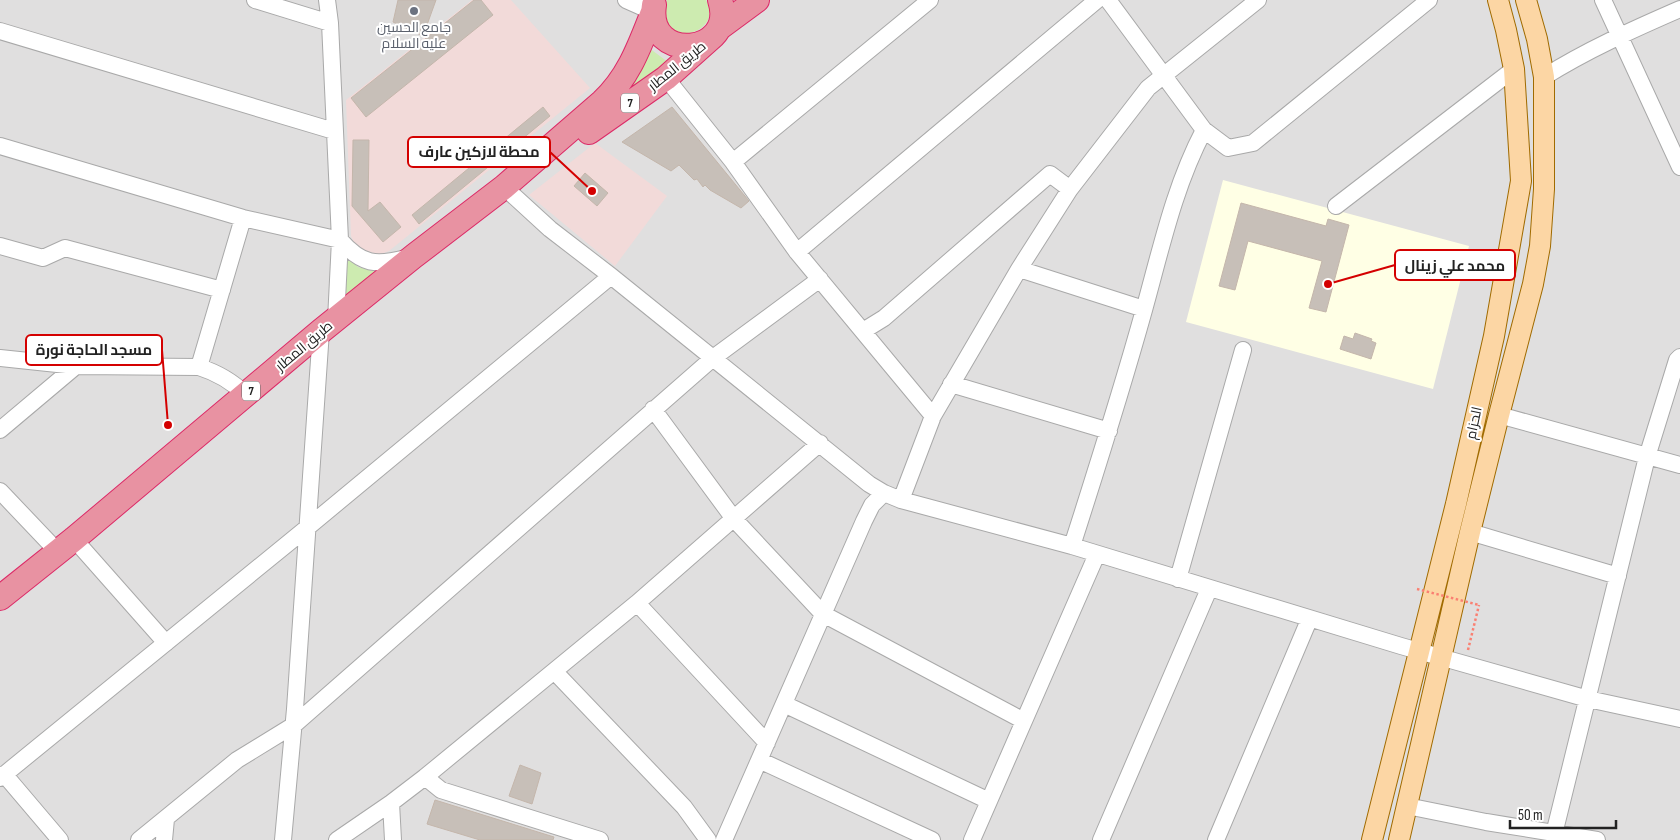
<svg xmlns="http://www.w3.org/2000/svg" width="1680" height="840" font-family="'Sofia Sans Condensed',Cairo,sans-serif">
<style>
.residential{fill:#e0dfdf}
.commercial{fill:#f2dad9}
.education{fill:#ffffe5}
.grass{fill:#cdebb0}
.building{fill:#c7bfb8;stroke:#c4b6ab}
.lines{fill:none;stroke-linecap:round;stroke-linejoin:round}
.minor-casing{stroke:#a9a9a9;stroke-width:18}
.major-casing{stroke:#a06b00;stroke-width:22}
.highway-casing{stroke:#dc2a67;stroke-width:26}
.path{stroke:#fa8072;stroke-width:2.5;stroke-dasharray:2.5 2.5;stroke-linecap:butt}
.minor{stroke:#fff;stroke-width:16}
.major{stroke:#fcd6a4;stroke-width:20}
.highway{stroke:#e892a2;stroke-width:24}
.path-bridge{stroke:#fa8072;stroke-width:2.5;stroke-dasharray:2.5 2.5;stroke-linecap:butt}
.worship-dot{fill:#6b7280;stroke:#fff;stroke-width:2}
.labels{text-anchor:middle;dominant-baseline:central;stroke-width:4;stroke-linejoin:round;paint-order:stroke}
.shield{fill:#fff;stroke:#646464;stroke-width:1}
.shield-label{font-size:12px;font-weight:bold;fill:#222}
.worship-label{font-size:14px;fill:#5b616d;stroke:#fff}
.street-label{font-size:14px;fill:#222;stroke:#fff}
.leader{fill:none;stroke:#d40000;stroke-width:2}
.callout-dot{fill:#d40000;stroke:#fff;stroke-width:2}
.callout{fill:#fff;stroke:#d40000;stroke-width:2}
.callout-label{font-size:15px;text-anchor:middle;font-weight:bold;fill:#222}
</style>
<rect width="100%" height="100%" fill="#f2efe9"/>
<!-- residential -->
<path class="residential" d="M0,0H1680V840H0Z"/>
<!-- commercial -->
<path class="commercial" d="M472,0H511L590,88L389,251L379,255L364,250L355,245L351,236L346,100Z
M595,143L667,196L615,266L529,195Z"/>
<!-- education -->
<path class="education" d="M1223,180L1469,246L1433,389L1186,322Z"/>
<!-- grass -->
<path class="grass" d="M667,0H706C724,32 668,48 665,15C665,9 665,6 667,0Z
M649,48L668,62L623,96L637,79Z
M346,255L358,267L376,272L346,297Z"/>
<!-- building -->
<path class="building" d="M398,0H436L423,36L393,22Z
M474,0H481L493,15L366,117L351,98Z
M543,107L550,116L419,224L412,215Z
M672,107L749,201L741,208L710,190L705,185L703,187L697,179L694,180L679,165L671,171L622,142Z
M353,140H369L368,211L380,202L401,227L383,242L352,206Z
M585,173L608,193L597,206L574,186Z
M1241,203L1326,226L1328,219L1349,225L1326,312L1309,308L1322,261L1248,241L1235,290L1219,286Z
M1483,250L1496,254L1493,267L1478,262Z
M1355,333L1372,339L1371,341L1376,343L1371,359L1340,349L1344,336L1353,339Z
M520,765L541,773L532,804L509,796Z
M435,800L554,837L553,840H480L427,824Z"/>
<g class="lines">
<!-- minor casing -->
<g class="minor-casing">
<path id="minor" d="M255,0L330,23
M327,0L330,23L340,240L336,320
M626,0L653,12
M1108,0L1204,130L1228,148L1253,143L1429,0
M1603,0L1680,167
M0,31L334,131
M1544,77C1587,50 1634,29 1680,9
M666,78L733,162L797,252L933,416
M0,146L243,218L340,240C362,265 376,266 406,258
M733,162L930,0
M504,187L550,229L611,276L869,484L884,493L901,500L1072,546L1401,646L1588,699L1680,719
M1336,206L1514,69
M0,246L43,258L65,248L222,290
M797,252L1097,0
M1019,269L1144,309
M863,331L884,318L1050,174L1070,189
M0,358L76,366L199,367C218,373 232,381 246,395
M199,367L243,218
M951,384L1109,431
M653,409L734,519L823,614L1024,721
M1499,415L1680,465
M0,430L76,366
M0,491L58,552
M901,500L933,416L1019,269L1070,189L1148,88L1258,0
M1470,532L1618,576
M74,539L166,643
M1072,546C1097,468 1122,389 1144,310C1161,249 1174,187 1204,130
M1178,579L1243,350
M637,603L767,743
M554,671L684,807L708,840
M784,704L989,801
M759,760L932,840
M4,774L60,840
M425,777L441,790L600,840
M0,778L308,527L611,276
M391,803L393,840
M1407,806L1486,822L1597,840
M1554,834L1647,457L1677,360L1680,357
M139,840L237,760L294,725L713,358L820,279
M164,840L166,819
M283,840L295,709L321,331
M337,840L391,803L425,777L637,603L820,443
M724,840L864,521L872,505L884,493
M972,840L1097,554
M1101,840L1209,589
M1216,840L1309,620"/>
</g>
<!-- major casing -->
<g class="major-casing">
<path id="major" d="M1372,840L1456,504L1494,336L1521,181L1514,69L1506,30L1498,0
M1399,840L1470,532L1499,415L1533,284L1540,246L1544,189V77L1537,39L1526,0"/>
</g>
<!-- highway casing -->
<g class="highway-casing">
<path id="highway" d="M654,5C645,64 738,56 720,0
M719,28L757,0
M589,132L666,78L713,36
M0,598L74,539L321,331L414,256L504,187L602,102C629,77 640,45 653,12"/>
</g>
<!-- path -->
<path class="path" d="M1468,650L1479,605"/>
<!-- minor -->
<use href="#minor" class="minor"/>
<!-- major -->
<use href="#major" class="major"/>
<!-- highway -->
<use href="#highway" class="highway"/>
<!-- path-bridge -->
<path class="path-bridge" d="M1417,589L1479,605"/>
</g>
<!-- markers -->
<circle class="worship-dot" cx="414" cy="11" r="5"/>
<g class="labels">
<!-- shield labels -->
<g class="shield">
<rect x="621" y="93.5" width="18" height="19" rx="4"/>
<rect x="242" y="381.5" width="18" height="19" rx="4"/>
</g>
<g class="shield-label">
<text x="630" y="103">7</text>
<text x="251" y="391">7</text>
</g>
<!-- worship labels -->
<g class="worship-label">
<text x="414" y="27">جامع الحسين<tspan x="414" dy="16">عليه السلام</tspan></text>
</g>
<!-- street labels -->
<g class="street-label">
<text transform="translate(677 66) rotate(-39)">طريق المطار</text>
<text transform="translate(304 346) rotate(-40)">طريق المطار</text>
<text transform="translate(1474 423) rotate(-78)">الحزام</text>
</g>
</g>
<!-- callouts -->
<path class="leader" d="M592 191L550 152M1328 284L1395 265M168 425L162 350"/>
<g class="callout-dot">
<circle cx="592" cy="191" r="5"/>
<circle cx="1328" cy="284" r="5"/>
<circle cx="168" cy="425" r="5"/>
</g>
<g class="callout">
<rect x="408" y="137" width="142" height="30" rx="5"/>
<rect x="1395" y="250" width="120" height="30" rx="5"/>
<rect x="26" y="335" width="136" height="30" rx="5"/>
</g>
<g class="callout-label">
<text x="479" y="157">محطة لازكين عارف</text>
<text x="1455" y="271">محمد علي زينال</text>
<text x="94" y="355">مسجد الحاجة نورة</text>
</g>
<!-- scale -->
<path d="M1510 820v8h106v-8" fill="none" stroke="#222222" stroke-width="2.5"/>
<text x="1518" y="820" font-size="15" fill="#222222" stroke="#ffffff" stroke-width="4" paint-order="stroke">50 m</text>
</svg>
